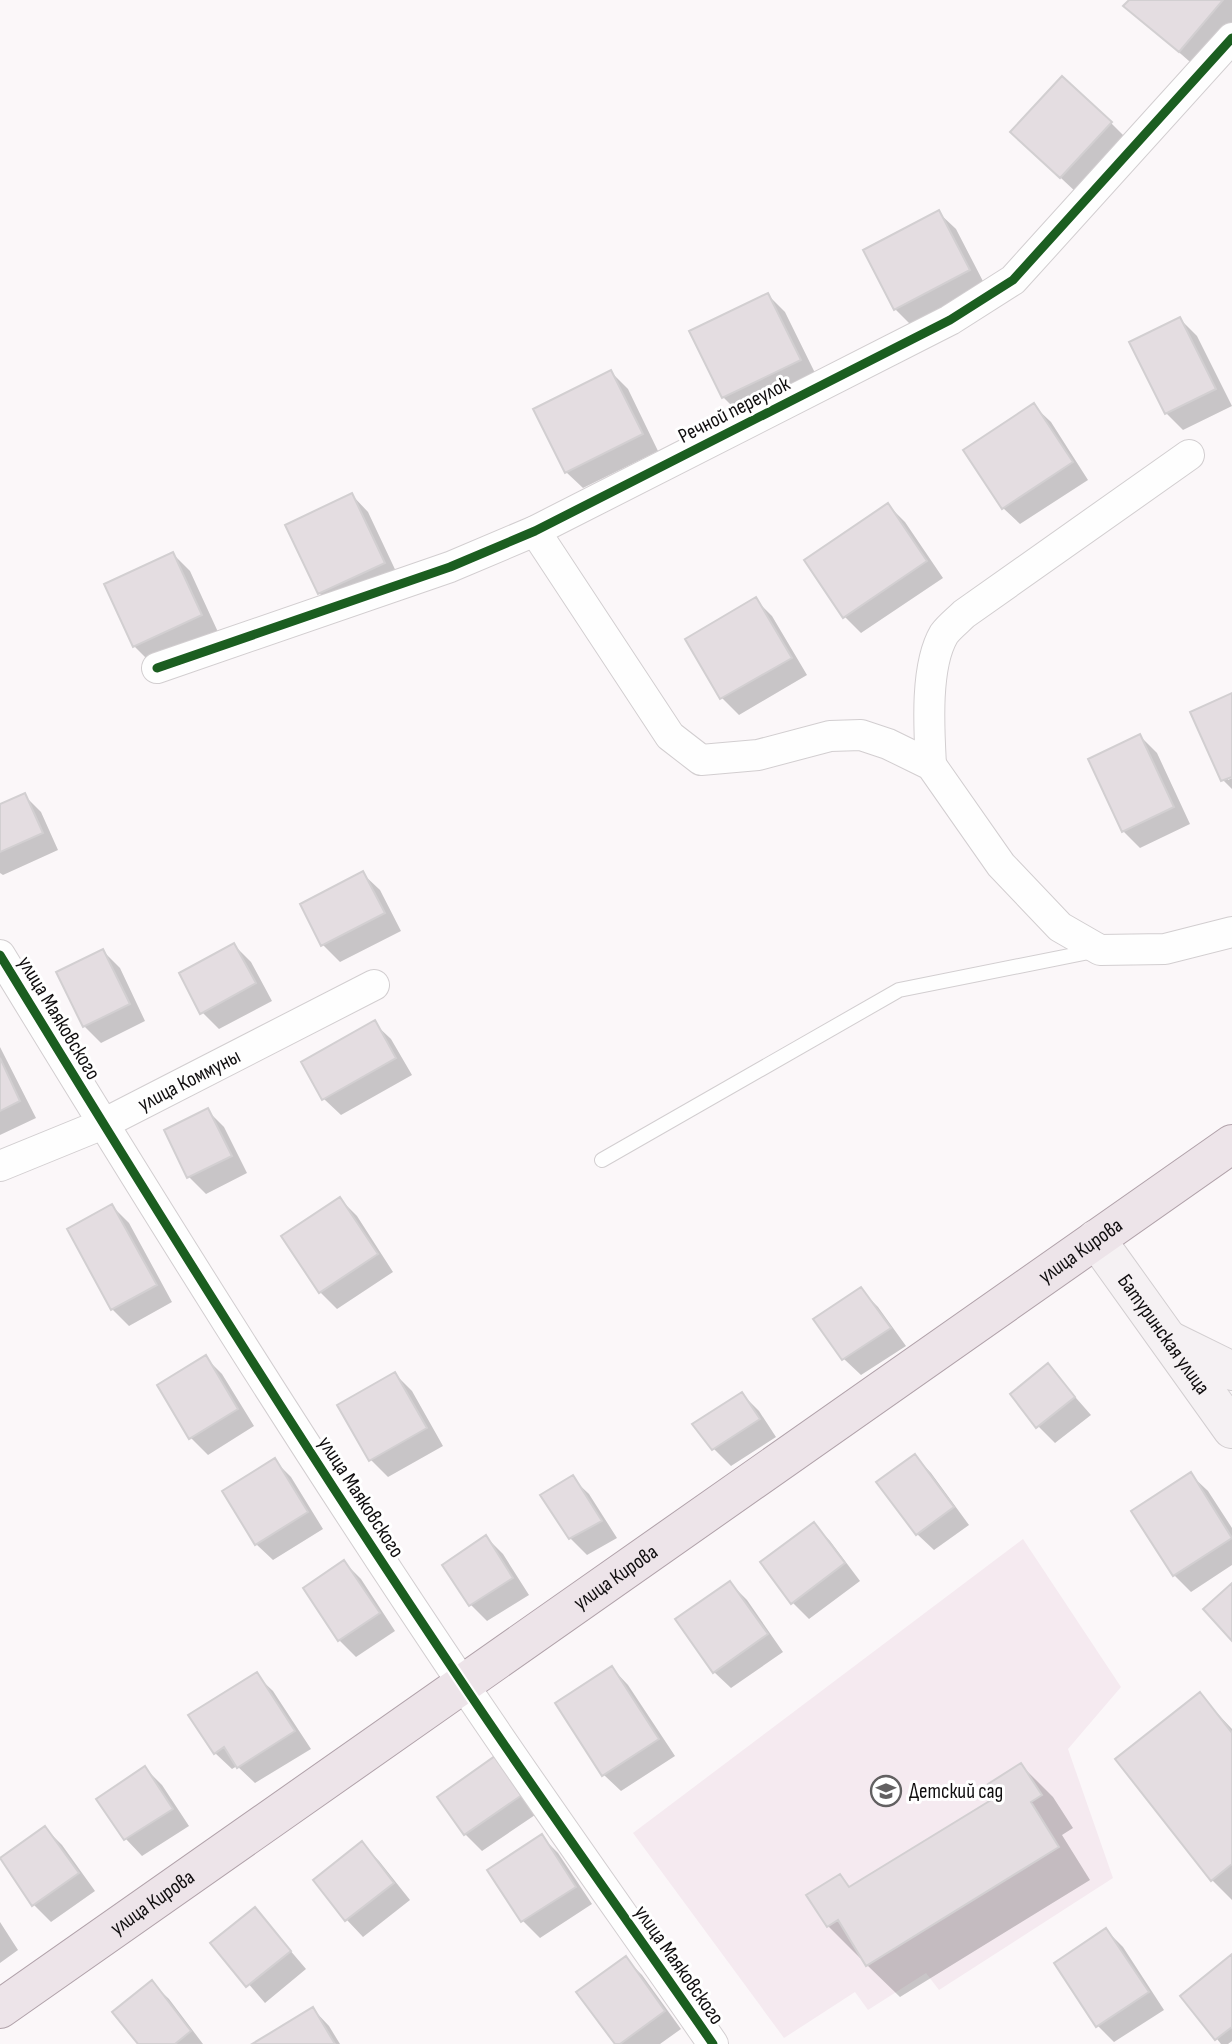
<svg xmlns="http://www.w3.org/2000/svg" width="1232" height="2044" font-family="'Sofia Sans Condensed',sans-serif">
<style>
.built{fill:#f5eaf0}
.shadow{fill:#0003}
.building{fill:#e4dde1;stroke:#d2cfd1;stroke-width:2}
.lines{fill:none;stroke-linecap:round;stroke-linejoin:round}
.lane-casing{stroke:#d2ced0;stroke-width:16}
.street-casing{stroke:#d2ced0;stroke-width:32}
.secondary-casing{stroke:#d2ced0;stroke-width:40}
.primary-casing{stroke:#b0a1a9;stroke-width:40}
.lane{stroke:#fefefe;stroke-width:14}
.street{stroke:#fefefe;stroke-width:30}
.secondary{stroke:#f5f1f3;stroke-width:38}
.primary{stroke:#ede4e9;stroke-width:38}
.cycleway-casing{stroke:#fff;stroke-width:13}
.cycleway{stroke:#1b5e20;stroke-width:9}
.labels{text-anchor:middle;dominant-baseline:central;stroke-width:6;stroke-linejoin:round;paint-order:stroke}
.street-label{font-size:21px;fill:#100e0f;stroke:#fff}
.poi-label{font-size:21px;fill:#100e0f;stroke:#fff;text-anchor:start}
</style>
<rect width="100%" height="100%" fill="#fbf7f9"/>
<!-- built -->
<path class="built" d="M1023,1539L1121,1687L1068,1749L1113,1878L939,1990L926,1973L868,2010L855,1992L784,2038L633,1833Z"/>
<!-- shadow -->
<path class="shadow" d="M1131,0H1232V26L1197,68L1126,6Z
M1111,123L1128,140L1078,194L1029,148Z
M939,213L956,229L986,287L912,326L895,309Z
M768,295L785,312L817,377L740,414L723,397Z
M1180,319L1197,336L1232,406L1183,430L1166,413Z
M611,372L628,389L658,451L583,488L566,472Z
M1034,406L1051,422L1088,480L1020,524L1003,508Z
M352,495L368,512L400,580L336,610L319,593Z
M888,505L905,522L943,578L861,633L844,616Z
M173,554L190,571L218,632L151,663L134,646Z
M755,599L772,616L807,675L739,715L722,698L687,640Z
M1232,695V775L1228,776V780L1232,778V789L1223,780Z
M1140,736L1157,753L1190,824L1140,848L1123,831Z
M24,795L41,812L58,850L3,875L0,873V806Z
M363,874L380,890L401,931L340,962L323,945L302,904Z
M234,945L251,962L272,1001L219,1029L202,1012Z
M103,951L120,968L145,1021L101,1043L84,1026Z
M374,1023L391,1039L412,1075L341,1115L324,1099Z
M0,1047L36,1118L0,1135Z
M207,1110L224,1127L247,1173L206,1194L189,1177Z
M340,1199L357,1216L393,1272L337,1309L320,1292Z
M112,1206L129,1223L172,1302L129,1326L112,1309Z
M861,1290L878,1307L906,1346L861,1375L844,1359Z
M205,1357L222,1374L254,1426L208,1455L191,1438Z
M1048,1366L1091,1415L1055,1443L1038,1426Z
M395,1374L412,1391L443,1446L388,1477L371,1460L340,1405Z
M742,1394L759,1411L776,1437L731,1466L714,1449L695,1424Z
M915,1456L931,1473L969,1525L934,1550L917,1534Z
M274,1460L291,1477L323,1529L273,1560L256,1544Z
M1191,1475L1208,1491L1232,1528V1565L1191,1592L1174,1575Z
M572,1478L589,1494L617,1538L587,1555L570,1538Z
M813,1524L830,1541L860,1581L809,1619L792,1602Z
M486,1537L503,1554L529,1595L487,1621L470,1604Z
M344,1562L361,1579L395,1631L356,1657L339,1640Z
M730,1583L747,1600L783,1652L731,1688L714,1672Z
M612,1668L628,1685L675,1756L621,1791L604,1775Z
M256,1675L273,1691L311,1749L255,1783L237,1766L232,1769L215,1753Z
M1200,1695L1232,1729V1900L1212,1880Z
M1021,1765L1053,1797L1073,1828L1062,1835L1090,1880L900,1997L867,1965L863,1957L860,1958L828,1926L839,1876L851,1888L999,1798Z
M145,1768L162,1785L189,1826L142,1856L126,1839L99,1799Z
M512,1775L538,1813L482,1851L465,1834Z
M45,1828L62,1845L95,1891L51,1922L34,1905Z
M541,1836L558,1853L592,1904L540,1938L523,1921L489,1870Z
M362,1844L379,1861L410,1900L363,1937L347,1920L316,1880Z
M255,1909L306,1969L265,2003L213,1943Z
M0,1922L18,1950L0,1963Z
M1106,1930L1123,1947L1164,2010L1114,2042L1098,2026Z
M1232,1956V2041L1228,2044H1221L1183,1996Z
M625,1958L642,1975L681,2029L660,2044H617Z
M152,1983L169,1999L203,2044H140Z
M313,2009L329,2026L340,2044H255Z"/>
<!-- building -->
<path class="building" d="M1129,0H1223L1179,52L1123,6Z
M1062,76L1112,122L1060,178L1010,132Z
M939,210L970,270L894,310L863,250Z
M768,293L801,360L722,398L689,331Z
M1180,317L1216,389L1165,414L1129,342Z
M611,370L643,434L565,473L533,409Z
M1034,403L1073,462L1002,509L963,450Z
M352,493L385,563L318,594L285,525Z
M888,503L927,561L843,618L804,560Z
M173,552L202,615L133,647L104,584Z
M756,597L792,658L720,699L685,639Z
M1232,693V777L1221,781L1190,712Z
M1140,734L1174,807L1122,832L1088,759Z
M25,793L43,833L0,852V804Z
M363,871L385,913L321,946L300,904Z
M234,943L256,983L200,1014L179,973Z
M103,949L130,1004L83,1027L56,972Z
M375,1020L396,1058L322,1100L301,1062Z
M0,1058L20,1101L0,1111Z
M208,1108L232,1156L187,1178L164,1130Z
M340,1197L378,1254L319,1293L281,1236Z
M112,1204L157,1285L111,1310L67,1229Z
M861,1287L891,1328L842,1360L813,1319Z
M206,1355L238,1409L189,1439L157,1385Z
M1048,1363L1075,1397L1036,1428L1010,1394Z
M395,1372L427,1428L369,1461L337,1405Z
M742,1392L760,1419L712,1450L692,1424Z
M915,1454L954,1507L916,1535L876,1482Z
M275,1458L308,1512L255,1545L222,1491Z
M1191,1472L1232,1538L1173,1576L1131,1511Z
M573,1475L602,1521L569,1539L540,1495Z
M814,1522L845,1563L791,1604L760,1562Z
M486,1535L513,1578L469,1606L442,1565Z
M344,1560L380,1613L338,1641L303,1588Z
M730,1581L768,1634L713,1673L675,1619Z
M1232,1583V1641L1203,1609Z
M612,1666L659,1739L602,1776L555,1703Z
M257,1672L295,1731L237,1768L224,1747L214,1754L188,1715Z
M1200,1692L1232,1733V1864L1211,1881L1115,1759Z
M495,1756L522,1795L464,1835L437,1797Z
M1021,1763L1042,1795L1031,1802L1059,1847L866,1966L838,1920L827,1927L806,1895L840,1874L849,1887L996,1797L988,1784Z
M145,1766L173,1809L124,1840L96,1799Z
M45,1826L79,1873L32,1906L0,1858Z
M542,1834L576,1887L521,1922L487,1870Z
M362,1841L394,1883L345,1921L313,1880Z
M255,1907L291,1951L246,1987L210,1943Z
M1106,1928L1149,1992L1096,2027L1054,1963Z
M1232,1954V2027L1215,2040L1180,1996Z
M626,1956L665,2011L620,2044H615L576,1992Z
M152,1980L191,2031L175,2044H138L112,2012Z
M313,2007L335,2044H252Z"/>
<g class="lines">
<!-- lane casing -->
<g class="lane-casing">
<path id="lane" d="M602,1160L899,990L1094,951"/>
</g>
<!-- street casing -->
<g class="street-casing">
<g id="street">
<path d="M535,531L670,736L701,760L758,755L830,736L861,735L888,744L931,765L1001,865L1060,927L1100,950L1165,949L1232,932"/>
<path d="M157,668L450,567L535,531L950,320L1013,280L1232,38"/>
<path d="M931,765C929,729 925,666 944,634C949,627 958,620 964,614L1189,455"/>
<path d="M0,955C150,1201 302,1445 463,1684C544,1805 630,1924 713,2044"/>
<path id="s1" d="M0,1166L103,1124L374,985"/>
</g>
</g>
<!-- secondary casing -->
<g class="secondary-casing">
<g id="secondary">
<path id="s2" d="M1096,1239L1232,1429"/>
<path d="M1171,1341L1232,1371"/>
</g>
</g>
<!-- primary casing -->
<g class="primary-casing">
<g id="primary">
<path id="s3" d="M0,2009L1232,1144"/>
</g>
</g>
<!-- lane -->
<use href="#lane" class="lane"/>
<!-- street -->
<use href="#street" class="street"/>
<!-- secondary -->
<use href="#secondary" class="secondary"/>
<!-- primary -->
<use href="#primary" class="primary"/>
<!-- cycleway casing -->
<g class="cycleway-casing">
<path id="cycleway" d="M157,668L450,567L535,531L950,320L1013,280L1232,38
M0,955C150,1201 302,1445 463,1684C544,1805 630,1924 713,2044"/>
</g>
<!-- cycleway -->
<use href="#cycleway" class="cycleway"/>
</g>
<!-- icons -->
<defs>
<g id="school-ring" transform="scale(1.575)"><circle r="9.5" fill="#fff" stroke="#626061" stroke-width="1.5"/><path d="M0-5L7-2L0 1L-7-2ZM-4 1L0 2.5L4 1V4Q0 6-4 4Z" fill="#626061"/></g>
</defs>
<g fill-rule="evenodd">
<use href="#school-ring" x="886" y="1791"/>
</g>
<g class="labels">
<!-- street labels -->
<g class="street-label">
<text transform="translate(734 410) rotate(-27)">Речной переулок</text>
<text transform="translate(59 1018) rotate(59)">улица Маяковского</text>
<text stroke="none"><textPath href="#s1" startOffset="208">улица Коммуны</textPath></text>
<text stroke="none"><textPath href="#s3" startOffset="1320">улица Кирова</textPath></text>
<text stroke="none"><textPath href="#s2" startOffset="117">Батуринская улица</textPath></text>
<text transform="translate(361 1497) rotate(57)">улица Маяковского</text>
<text stroke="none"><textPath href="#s3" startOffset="752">улица Кирова</textPath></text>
<text stroke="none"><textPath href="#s3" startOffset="186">улица Кирова</textPath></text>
<text transform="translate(679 1965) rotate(55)">улица Маяковского</text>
</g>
<!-- poi labels -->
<g class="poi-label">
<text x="909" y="1791">Детский сад</text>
</g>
</g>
</svg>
